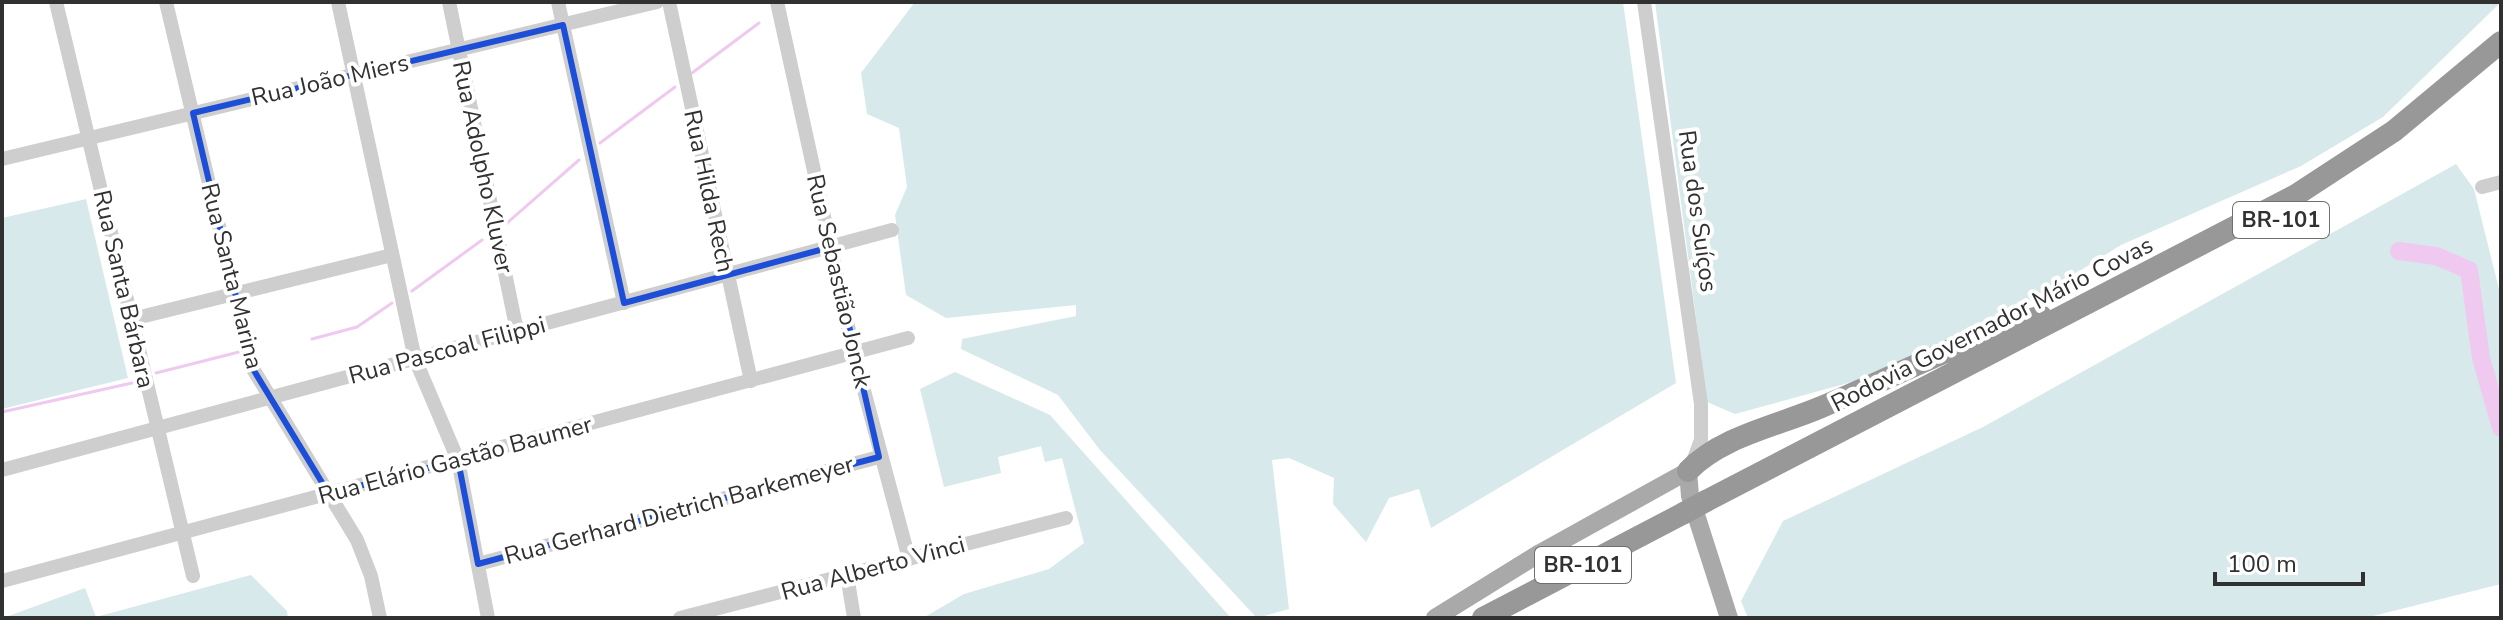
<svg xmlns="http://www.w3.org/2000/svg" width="2503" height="620" font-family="'Nunito Sans',sans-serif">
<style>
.green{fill:#d7e9ea}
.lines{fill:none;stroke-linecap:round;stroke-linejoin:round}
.stream{stroke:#efc9f0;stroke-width:3}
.river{stroke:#efc9f0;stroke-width:18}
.minor{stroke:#cecece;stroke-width:14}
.major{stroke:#a9a9a9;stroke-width:18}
.highway{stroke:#989898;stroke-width:22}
.highway-bridge{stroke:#989898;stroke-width:22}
.marked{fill:none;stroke:#1d4ed8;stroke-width:6;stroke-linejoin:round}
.labels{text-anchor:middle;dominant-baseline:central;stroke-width:8;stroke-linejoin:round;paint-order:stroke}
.shield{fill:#fff;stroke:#6f6f6f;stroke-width:2}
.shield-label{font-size:22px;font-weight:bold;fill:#313131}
.street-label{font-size:24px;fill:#313131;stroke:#fff}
</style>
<rect width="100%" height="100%" fill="#fff"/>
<!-- green -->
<path class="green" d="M915,2H1623L1676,383L1431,528L1419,489L1389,498L1366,542L1333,504L1334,478L1289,458L1272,460L1289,609L1257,618L1100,450L1058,395L961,349L962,339L1076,316V305L946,318L906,295L895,215L907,187L899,128L867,114L861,73Z
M1655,2H2501L2383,117L2301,166L2121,245L2035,299L1859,380L1735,414L1707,402Z
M2456,164L2474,189L2501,297V584L2365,618H1748L1741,601L1783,521L1983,427Z
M86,199L128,378L2,409V218Z
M955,372L1050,415L1231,618H923L964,594L1049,569L1084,543L1062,458L1045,462L1041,446L998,457L1001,473L944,487L920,389Z
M251,575L287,611L288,618H3L85,588L96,617Z"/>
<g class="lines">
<!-- stream -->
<path class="stream" d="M692,73L759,23
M600,143L675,87
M507,223L579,160
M412,291L482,240
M312,339L357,327L392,303
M156,373L239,352
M2,412L132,383"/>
<!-- river -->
<path class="river" d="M2399,251L2436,256L2469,270L2481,358L2501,428"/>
<!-- minor -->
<path class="minor" d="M56,2L193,576
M166,2L253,369L357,540L371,576L380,618
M338,2L415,359L458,460L488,618
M449,2L517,331
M558,2L624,303
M669,2L751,381
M777,2L854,353L909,559
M1644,2L1701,404V440L1692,464
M2,159L657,2
M2482,187L2501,182
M132,319L392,255
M2,470L892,230
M478,564L879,457
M847,575L854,618
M2,581L908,338
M680,618L1066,518"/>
<!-- major -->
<path class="major" d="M1435,618L1540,553L1688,471L1690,496L1729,618"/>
<!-- highway -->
<path class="highway" d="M1688,471C1720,437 1776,426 1819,408C1894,377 1963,340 2041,316
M1706,501L2296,195L2394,131L2501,42
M1483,618L1684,513"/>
<!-- highway-bridge -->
<path class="highway-bridge" d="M1684,513L1706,501"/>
</g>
<!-- marked area -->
<path class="marked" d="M563,25L624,303L831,247L879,457L478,564L458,460L329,494L253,369L193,113Z"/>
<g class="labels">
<!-- shield labels -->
<g class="shield">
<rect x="2233" y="202" width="96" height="36" rx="6"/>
<rect x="1535" y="547" width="96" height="36" rx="6"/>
</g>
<g class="shield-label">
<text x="2281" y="220">BR-101</text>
<text x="1583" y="565">BR-101</text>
</g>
<!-- street labels -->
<g class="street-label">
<text transform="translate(330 80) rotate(-13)">Rua João Miers</text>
<text transform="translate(483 167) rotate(78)">Rua Adolpho Kluver</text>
<text transform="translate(709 191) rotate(78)">Rua Hilda Rech</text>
<text transform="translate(1698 211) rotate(82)">Rua dos Suíços</text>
<text transform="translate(232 276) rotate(76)">Rua Santa Marina</text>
<text transform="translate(839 281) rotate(77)">Rua Sebastião Jonck</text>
<text transform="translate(124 289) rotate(77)">Rua Santa Bárbara</text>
<text transform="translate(1992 324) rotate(-27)">Rodovia Governador Mário Covas</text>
<text transform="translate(447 350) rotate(-15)">Rua Pascoal Filippi</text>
<text transform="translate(455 460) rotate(-15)">Rua Elário Gastão Baumer</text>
<text transform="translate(679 510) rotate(-15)">Rua Gerhard Dietrich Barkemeyer</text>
<text transform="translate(873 568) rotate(-15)">Rua Alberto Vinci</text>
</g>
</g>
<!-- border -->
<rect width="2503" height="620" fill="none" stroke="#313131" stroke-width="8"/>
<!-- scale -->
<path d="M2215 572v12h148v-12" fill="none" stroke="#313131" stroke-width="4"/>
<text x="2227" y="572" font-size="24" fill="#313131" stroke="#ffffff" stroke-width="6" paint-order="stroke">100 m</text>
</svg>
